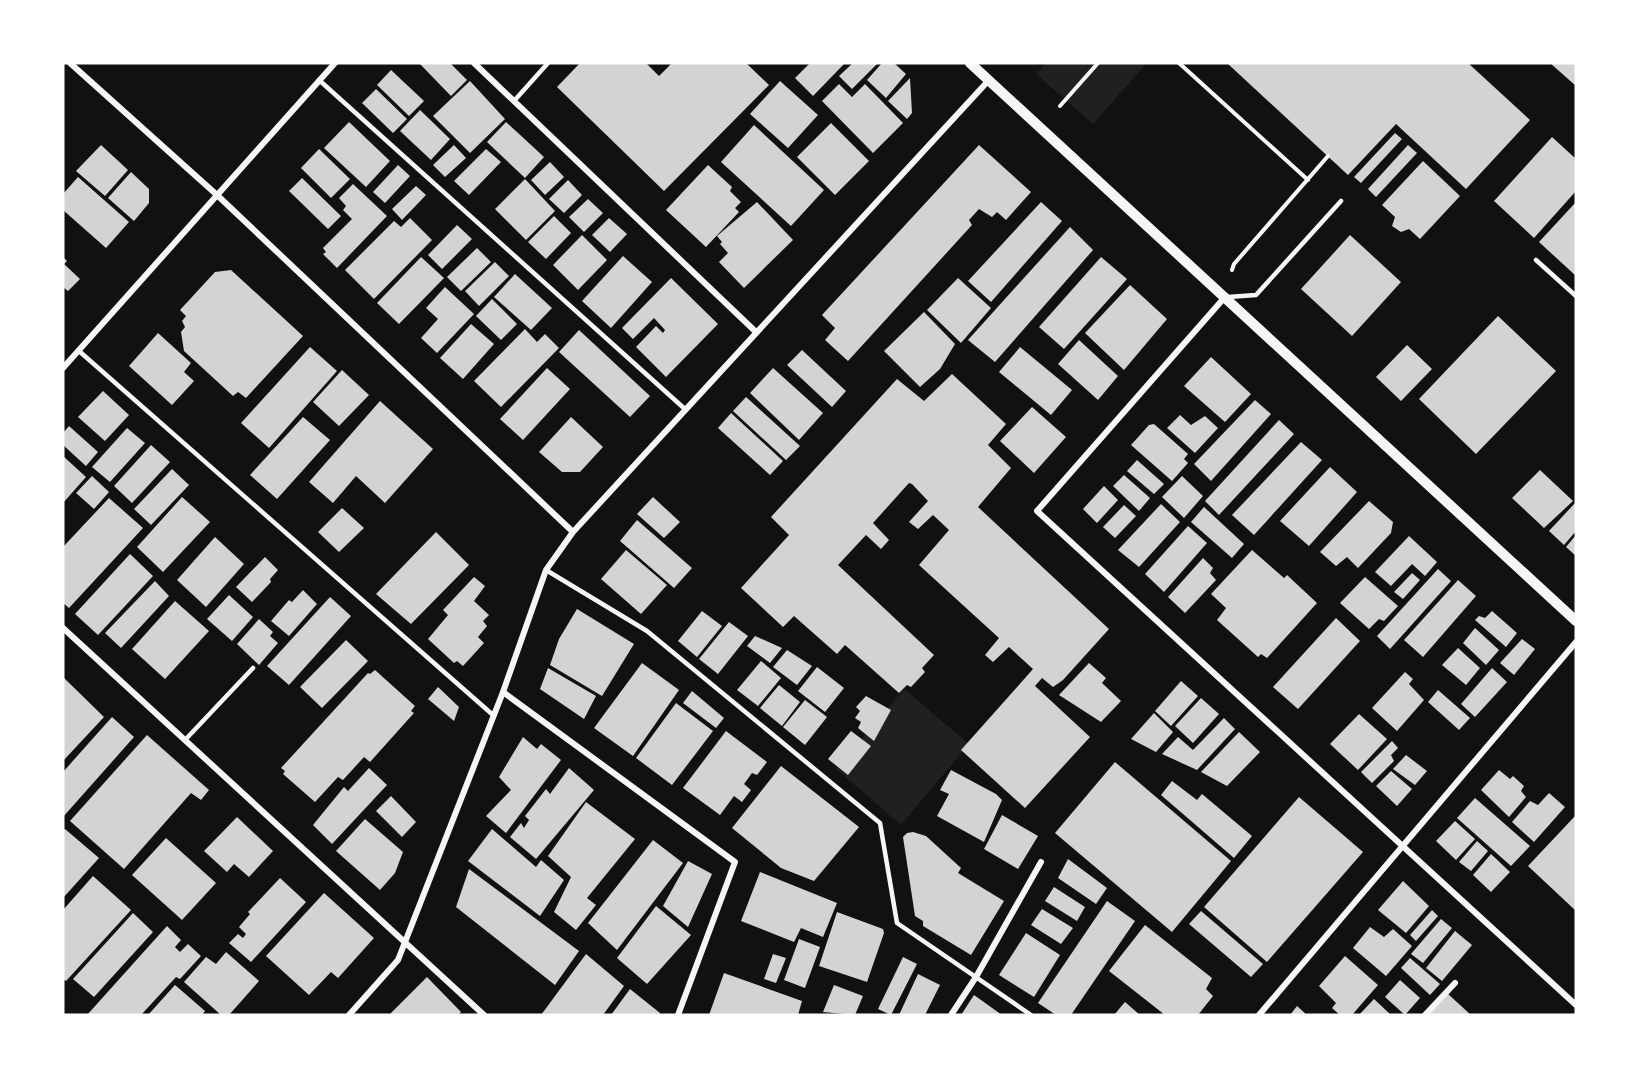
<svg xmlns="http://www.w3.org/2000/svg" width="1639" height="1078" font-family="Lato,sans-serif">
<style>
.green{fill:#202020}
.building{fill:#d3d3d3}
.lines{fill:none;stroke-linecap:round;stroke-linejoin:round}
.path{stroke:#f5f5f5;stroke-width:4}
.service{stroke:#f5f5f5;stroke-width:4.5}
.minor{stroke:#f5f5f5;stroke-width:6}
.tertiary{stroke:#f5f5f5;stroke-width:10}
</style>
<rect width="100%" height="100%" fill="#111"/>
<!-- green -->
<path class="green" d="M1046,63H1147L1093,124L1036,74Z
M904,689L969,744L901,825L836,769Z"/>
<!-- building -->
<path class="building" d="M419,63H450L467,80L451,96Z
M580,63H646L659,76L672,63H746L769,85L664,191L557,87Z
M810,63H845L813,96L795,78Z
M853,63H878L852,89L839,76Z
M882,63H894L906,74L886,98L867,80Z
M1227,63H1468L1530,120L1466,189L1396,124L1348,175Z
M1550,63H1576V86Z
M391,70L424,101L409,116L377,85Z
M910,78L912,113L907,119L888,101Z
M470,81L505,119L470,153L433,116Z
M780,81L818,115L788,148L750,114Z
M839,84L852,97L865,84L903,123L873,153L822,101Z
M376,89L407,119L393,133L362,103Z
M420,110L450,139L431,160L400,131Z
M349,122L390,161L366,187L324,148Z
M506,122L544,157L525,178L487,142Z
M831,123L869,161L835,195L797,157Z
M754,125L824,190L791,226L721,162Z
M1395,133L1402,139L1361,183L1354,177Z
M1552,137L1576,159V191L1534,238L1494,201Z
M101,145L128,170L105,196L76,171Z
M454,145L466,158L445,177L433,165Z
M979,145L1031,192L1006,220L997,212L992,217L979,209L969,220L972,225L848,361L825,340L835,328L822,315Z
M1408,145L1417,153L1376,197L1368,189Z
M319,149L350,179L331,198L301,168Z
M486,149L501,162L469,195L454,181Z
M1423,161L1460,196L1420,239L1409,229L1401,232L1392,226L1395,217L1382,205Z
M550,162L564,177L545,195L531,180Z
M398,165L410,176L385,203L373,192Z
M708,165L732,187L730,191L741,202L735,208L739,212L706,247L666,210Z
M131,172L149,189V203L134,221L108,198Z
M78,177L129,222L106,248L63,210V194Z
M302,178L341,216L328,229L289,191Z
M525,179L555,211L526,240L495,209Z
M568,180L582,195L564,213L549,199Z
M353,184L387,216L337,268L323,254L326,252L323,248L352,219L343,210L346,206L339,198Z
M416,186L426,195L402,220L392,209Z
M588,199L603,213L584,232L569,217Z
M757,202L793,240L744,288L719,262L728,253L720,244L722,242L717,236Z
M1041,202L1062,221L991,302L968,281Z
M1576,202V276L1539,242Z
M554,216L571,233L546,259L528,242Z
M410,218L432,240L374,299L345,270L394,221L401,227Z
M609,218L627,234L610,252L592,235Z
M457,225L472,239L442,269L428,255Z
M1070,227L1093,250L995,362L968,340Z
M582,235L607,260L578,290L553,265Z
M1350,235L1401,282L1352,336L1301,289Z
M477,248L491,262L461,291L447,277Z
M623,256L652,282L611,328L582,301Z
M63,257L67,261L64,264L80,279L68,291L63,287Z
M421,257L444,278L399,324L377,303Z
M1101,257L1127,279L1064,349L1039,327Z
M495,262L509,276L479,306L465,291Z
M231,270L303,336L246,398L238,392L233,396L184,351L181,332L185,327L182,321L186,316L180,310L215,272Z
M515,274L552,308L531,330L494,297Z
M671,278L718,324L666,377L636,347L656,326L663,333L665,330L654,318L633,339L622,328Z
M958,278L991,308L961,343L927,310Z
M1130,285L1167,319L1124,370L1085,333Z
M445,287L474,314L437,353L421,338L438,319L426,308Z
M492,299L517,324L501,340L476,316Z
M924,312L955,344L940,369L920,387L884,351Z
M1498,316L1556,371L1476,454L1419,399Z
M471,324L494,344L463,379L440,358Z
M525,329L537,342L545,334L559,348L501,407L474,381Z
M579,330L650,396L630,417L559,352Z
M158,333L191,363L184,372L194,381L172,405L129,366Z
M1079,340L1118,376L1098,400L1058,364Z
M1407,345L1432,369L1401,401L1376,377Z
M310,347L337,371L269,448L241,423Z
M1020,347L1072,390L1051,415L999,372Z
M802,350L846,391L832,407L787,365Z
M1211,357L1251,394L1225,422L1184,386Z
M547,368L570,389L523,440L500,419Z
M773,368L823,413L799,440L750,393Z
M342,370L369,395L339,426L313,402Z
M952,374L1006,424L988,445L1011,468L978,507L1109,629L1063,680L1053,687L1042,678L1035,686L1090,737L1025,808L961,750L1033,669L1009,647L993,662L985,655L999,638L919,565L949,530L933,515L918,529L909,522L928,501L912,484L909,483L873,523L889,540L881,549L866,535L838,565L934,655L922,668L925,672L911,687L907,685L899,693L845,645L837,654L794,616L783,627L741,588L789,535L771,517L897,379L924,401Z
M103,391L129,415L105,441L78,417Z
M746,397L800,446L786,460L733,411Z
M1255,400L1271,414L1211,481L1194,464Z
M380,401L433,449L385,503L356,476L333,503L309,482Z
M1032,407L1066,437L1034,473L1000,441Z
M731,413L783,461L770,475L718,428Z
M1180,415L1191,425L1205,416L1218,428L1195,453L1167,428Z
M303,417L330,440L277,499L250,475Z
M571,417L603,447L580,472H562L539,452Z
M1279,420L1294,434L1219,515L1205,501Z
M1154,424L1188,454L1184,459L1188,463L1172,481L1131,445L1149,425Z
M69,426L98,452L86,466L63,445V433Z
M127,428L145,443L110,482L92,467Z
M1301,442L1322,460L1254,535L1232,515Z
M151,445L170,462L132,503L114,486Z
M63,456L86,477L63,503Z
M1137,460L1164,484L1154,494L1127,471Z
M1330,467L1357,492L1309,546L1280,521Z
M172,469L189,485L151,525L134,509Z
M1540,470L1573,501L1544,528L1512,498Z
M1124,475L1150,498L1139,511L1113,486Z
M92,476L109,492L94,509L76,493Z
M1182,476L1203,496L1184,518L1162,497Z
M1104,486L1118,500L1097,523L1083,509Z
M182,497L210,522L163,572L137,547Z
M653,497L680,522L664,538L637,514Z
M109,498L143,528L69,608L63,603V547Z
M1369,501L1393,522L1391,533L1358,568L1347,557L1336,566L1320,552Z
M1576,502V531L1564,545L1549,531Z
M1161,504L1180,522L1139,567L1118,550Z
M1124,505L1136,516L1115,538L1103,527Z
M1204,507L1244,544L1232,558L1191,522Z
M342,508L364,528L339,552L318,532Z
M637,520L692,568L674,588L620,541Z
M1188,526L1207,543L1164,592L1145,574Z
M436,532L469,565L411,624L376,594Z
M1576,535V556L1566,547Z
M1409,536L1437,562L1425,576L1412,564L1391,586L1375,572Z
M215,537L244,564L206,607L177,580Z
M626,550L667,585L641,614L601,579Z
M1252,550L1284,578L1287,575L1317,603L1267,658L1261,654L1258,657L1217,620L1226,608L1211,594Z
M130,554L153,576L98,635L75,614Z
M265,557L278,570L270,579L271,582L252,602L236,587Z
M1203,558L1213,568L1210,573L1216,580L1185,613L1168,597Z
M1438,569L1451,581L1390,649L1377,636Z
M1412,573L1420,580L1403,599L1394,592Z
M474,577L485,586L474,601L489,615L483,621L487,626L478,637L484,643L463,666L457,661L454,663L428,639L448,615L443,610Z
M1365,577L1398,606L1384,621L1379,619L1369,629L1340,603Z
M1458,580L1476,596L1423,657L1404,640Z
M155,581L169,596L121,648L105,633Z
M303,590L317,604L289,636L271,621L289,600L292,602Z
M229,595L253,617L232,641L207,619Z
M330,597L351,616L289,685L267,666Z
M175,601L209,631L165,679L132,649Z
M577,609L634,644L602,696L550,665L559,639Z
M702,611L722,626L697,657L678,641Z
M1492,611L1517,633L1506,647L1475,620L1479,616L1485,618Z
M1336,618L1360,641L1298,709L1273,687Z
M259,619L273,632L270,636L278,643L259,665L237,644Z
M729,622L748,636L718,674L699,659Z
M1475,628L1499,650L1486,665L1463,643Z
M755,636L782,648L770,663L747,646Z
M1522,639L1535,649L1514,675L1500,663Z
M346,640L368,661L322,708L300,687Z
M1458,648L1480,668L1466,685L1442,665Z
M787,650L812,666L797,685L773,667Z
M761,661L781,678L758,706L737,690Z
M642,663L679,690L633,756L594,728Z
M1089,663L1106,678L1102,683L1121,701L1101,722L1059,695Z
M817,667L844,688L825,712L798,691Z
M548,668L596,696L584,719L540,689Z
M1492,668L1507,682L1475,717L1461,704Z
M375,670L415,706L411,711L414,713L370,762L364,757L343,780L338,777L315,802L283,774L285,771L281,768L368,673L370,674Z
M1405,672L1413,679L1409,684L1424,700L1397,731L1372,708Z
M63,677L104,717L63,761Z
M1181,681L1198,696L1171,726L1155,711Z
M779,685L800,702L782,726L760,708Z
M438,687L459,707L454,721L428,699Z
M1438,690L1470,718L1459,730L1428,702Z
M692,691L724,718L716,728L683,703Z
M866,696L891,710L874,741L858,728L861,722L855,718L860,711L856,707Z
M1201,698L1219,714L1193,743L1175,726Z
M805,700L827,717L805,745L783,727Z
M676,703L713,731L672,785L636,758Z
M1154,713L1173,732L1156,752L1131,739Z
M1359,714L1387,739L1358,770L1330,744Z
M112,717L134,737L63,817V772Z
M1224,718L1235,729L1197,770L1162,754L1178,737L1193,750Z
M726,731L767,762L757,775L752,773L744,784L751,790L742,802L734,796L720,815L683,788Z
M851,731L871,746L848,775L828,759Z
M1239,732L1260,752L1227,786L1201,772Z
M147,735L209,790L201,800L191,793L124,869L70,821Z
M523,737L537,749L541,744L561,760L506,833L486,816L511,790L499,777Z
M1392,741L1398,748L1391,755L1394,761L1372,783L1361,772Z
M1406,755L1427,771L1415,785L1393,769Z
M1115,762L1231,861L1172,932L1055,833Z
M781,766L859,827L814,881L781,868L732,828Z
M369,768L387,785L332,844L313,825L344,787L348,791Z
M569,768L594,790L536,859L510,837L521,823L524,828L529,820L525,816L546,789L550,794Z
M951,770L996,794L1002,800L984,842L937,816L949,794L940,790Z
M1499,770L1510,779L1513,776L1524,786L1521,791L1526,797L1509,817L1481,790Z
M1391,771L1412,789L1397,806L1376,786Z
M1172,781L1197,800L1202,794L1252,836L1234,858L1161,795Z
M1549,793L1565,807L1534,842L1512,822L1530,801L1538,805Z
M391,796L416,822L402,837L376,811Z
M1299,797L1363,852L1267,962L1204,907Z
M1475,798L1530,846L1511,866L1457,818Z
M586,802L635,839L587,898L596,905L576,930L554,912L571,877L548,856Z
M1002,815L1038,836L1018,869L984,849Z
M1576,815V911L1528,866Z
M237,817L273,851L249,877L234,864L227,872L204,851Z
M365,819L403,852L395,873L380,890L336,851Z
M1455,821L1475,839L1456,860L1436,841Z
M65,829L99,858L63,898V831Z
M492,829L536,867L541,860L564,880L540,916L468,861Z
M913,832L926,836L961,868L958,873L1004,901L971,955L923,926V921L915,916L903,837L907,833Z
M166,838L216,883L182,920L132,875Z
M653,840L683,863L617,950L588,923Z
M1477,841L1488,851L1471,871L1459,862Z
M1491,854L1510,872L1491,892L1473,875Z
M1068,859L1107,888L1096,904L1058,878Z
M688,861L712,874L688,927L663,906Z
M469,869L579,951L555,985L456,907Z
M760,872L837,903L823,937L801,928L794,942L741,921Z
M93,876L131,910L66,981L63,979V910Z
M280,878L306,902L251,962L229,943L238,934L243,938L246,934L239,927L250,914L248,912Z
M1403,881L1429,906L1406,933L1378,910Z
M1054,887L1085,907L1077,921L1045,901Z
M324,893L374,938L338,978L331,972L309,995L266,956Z
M1107,901L1135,921L1071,1015H1056L1038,1003Z
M656,906L691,935L647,984L617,958Z
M1042,909L1073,928L1061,944L1031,925Z
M1432,910L1438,916L1416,941L1410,935Z
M1201,911L1263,964L1251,977L1189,924Z
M837,912L883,929L884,933L867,982L819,966Z
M133,913L153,932L94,997L73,979Z
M1441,919L1452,928L1423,963L1411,954Z
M1145,925L1212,978L1206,989L1213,996L1198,1015H1165L1109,971Z
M167,926L181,940L175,947L180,952L188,944L201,956L180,979L176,977L141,1015H87Z
M1370,927L1384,937L1393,929L1412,946L1386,976L1353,948Z
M1455,931L1472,945L1442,981L1426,968Z
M1026,933L1060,955L1034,997L999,975Z
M799,939L820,947L805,988L784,980Z
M226,952L259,981L229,1015H221L184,982L206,957L216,964Z
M586,954L624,986L603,1015H541Z
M773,954L786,958L776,983L764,979Z
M1345,956L1378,985L1352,1015H1340L1332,1008L1336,1003L1319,986Z
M903,957L917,964L891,1015L878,1009Z
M1410,958L1440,984L1430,995L1401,968Z
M724,973L802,1001L798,1015H709Z
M918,974L940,985L925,1015H899Z
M427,977L461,1012L458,1015H389Z
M1400,980L1420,998L1405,1015L1385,997Z
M175,985L205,1011L202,1015H148Z
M834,985L863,996L855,1015L823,1012Z
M630,989L660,1013L658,1015H611Z
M1448,994L1471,1015H1428Z
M974,995L1002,1015H961Z
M1374,999L1391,1015H1359Z
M1125,1002L1140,1015H1114Z
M1297,1006L1307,1015H1290Z"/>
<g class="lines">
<!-- path -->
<path class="path" d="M1179,63L1308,180
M1060,106L1098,63
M1232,270L1234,264L1328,156"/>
<!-- service -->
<path class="service" d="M319,80L686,410
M514,101L548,63
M1536,260L1576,296
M1228,297L1256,295L1341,201
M79,351L493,715
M546,570L647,631L880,823L897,923L1031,1015
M185,740L253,668"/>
<!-- minor -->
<path class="minor" d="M70,63L217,195L573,532
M474,63L756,332
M1225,297L1037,511L1576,1005
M63,368L335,63
M63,628L484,1015
M503,692L735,862L678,1015
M349,1015L398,960L503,692L546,570L573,532L989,80
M951,1015L976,977L1041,862
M1259,1015L1576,642
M1425,1015L1455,983"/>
<!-- tertiary -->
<path class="tertiary" d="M970,63L1576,621"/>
</g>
<!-- border -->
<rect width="1639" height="1078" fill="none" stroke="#ffffff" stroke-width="129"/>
</svg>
